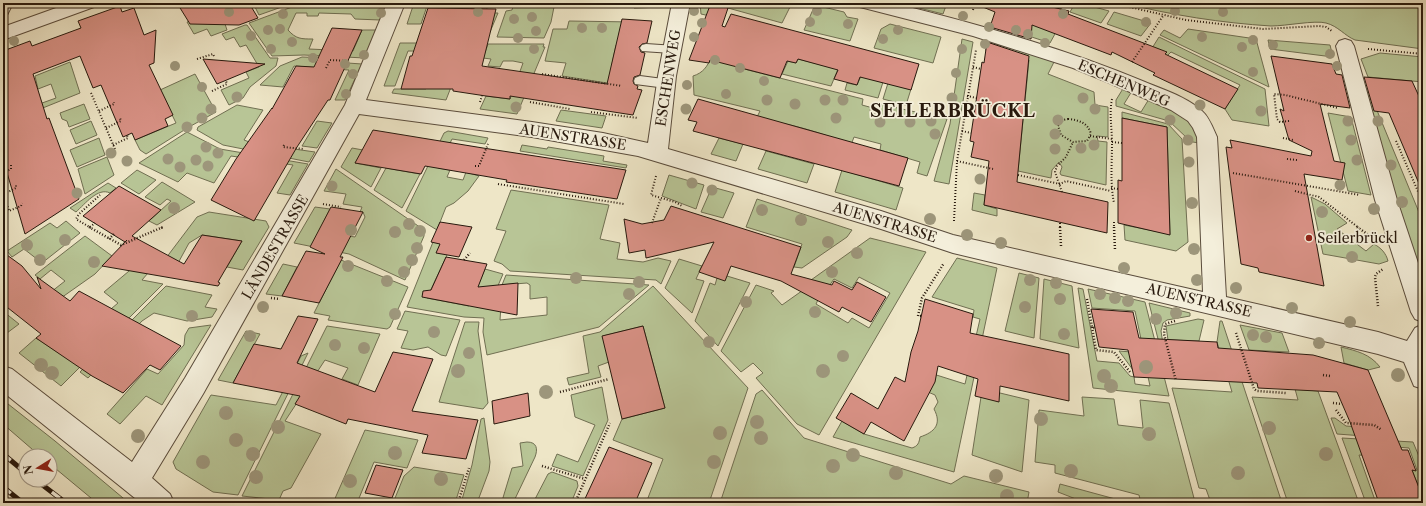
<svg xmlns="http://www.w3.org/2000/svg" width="1426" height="506" font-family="'Libre Caslon Text',serif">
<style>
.green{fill:#b8c596;stroke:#706f52}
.building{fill:#d89185;stroke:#28190d}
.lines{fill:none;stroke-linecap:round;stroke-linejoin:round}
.lane-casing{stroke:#5a4c3c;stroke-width:2}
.street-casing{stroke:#5a4c3c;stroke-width:2}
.path-far1{stroke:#28190d;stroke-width:2;stroke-dasharray:1 2;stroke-linecap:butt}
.path{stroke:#28190d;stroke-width:2.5;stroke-dasharray:1 2;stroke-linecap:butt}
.lane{fill:#f4efdb;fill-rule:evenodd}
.street{fill:#f4efdb;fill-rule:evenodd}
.rail-casing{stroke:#28190d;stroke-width:5}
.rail{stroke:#f4efdb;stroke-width:3.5;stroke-dasharray:10;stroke-linecap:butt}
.tree{fill:#9d967b}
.poi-dot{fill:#8f2418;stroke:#f4efdb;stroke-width:1.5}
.labels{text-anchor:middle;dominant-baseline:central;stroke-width:3.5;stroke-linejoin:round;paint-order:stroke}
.street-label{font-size:14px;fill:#28190d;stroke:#f4efdb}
.poi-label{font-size:14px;fill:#28190d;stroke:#f4efdb;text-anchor:start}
.district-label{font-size:18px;font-weight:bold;letter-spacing:1px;fill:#28190d;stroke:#f4efdb}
</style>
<rect width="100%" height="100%" fill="#eee6c7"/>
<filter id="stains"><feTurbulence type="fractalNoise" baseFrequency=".005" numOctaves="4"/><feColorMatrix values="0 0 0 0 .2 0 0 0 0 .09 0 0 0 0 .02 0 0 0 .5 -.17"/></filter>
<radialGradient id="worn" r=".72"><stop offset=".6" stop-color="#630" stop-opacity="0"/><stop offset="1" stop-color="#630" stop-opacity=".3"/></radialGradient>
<!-- green -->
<path class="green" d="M234,3L225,24L227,30L211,36L207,29L194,34L187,22Z
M263,3H293L259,15L255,7Z
M414,3H428L421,24H407Z
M450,3H488L486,13H498L490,32L470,16L472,7L449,6Z
M514,3H542L541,7H554L551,22L544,38L497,37L506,11L512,10Z
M632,3H666L664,7L634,8Z
M700,3H792L782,23L728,8L719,18L701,14Z
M904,3H947L943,14L903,4Z
M1075,3H1080L1109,11L1101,23L1070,12Z
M1123,3H1423V49L1355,40C1345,36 1338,26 1326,23C1315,20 1286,26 1271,26C1222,23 1171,15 1123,3Z
M300,4L386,6L380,20L355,19L351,14L319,13L318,16H307V13H296L288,30C296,39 301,39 313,39L309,49L353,51L362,30H376L365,58L304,55L272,56L249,23Z
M815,5L844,12L847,17L858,19L850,41L804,30Z
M1044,5L1060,8L1067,12L1050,43L992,24Z
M1114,12L1151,23L1141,36L1107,24Z
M569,21L634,22L628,46L616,45L612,64L620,85L562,76L566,63L545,61L553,29H567Z
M890,24L941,37L933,63L874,48L881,29Z
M245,25H247L270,58H278L276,66L250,87L243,98L229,105L221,90L249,78L246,72L259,67L246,45L240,47L234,37L226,40L222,34Z
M1188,29L1256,39L1269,87L1160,35L1164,30L1180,38Z
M1159,37L1265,89L1269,126L1232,120L1225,109L1240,85L1171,52L1167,56L1149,53Z
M962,39L973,42L949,184L934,181L950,124Z
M1268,40L1330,45L1333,57L1270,49Z
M986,42L1039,55L1055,60L1048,74L1094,92L1095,105L1108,107V137L1097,136L1098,141L1107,142L1106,185L1061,175L1060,173L1062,167L1059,162L1052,170L1051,178L1018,171L1029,60L986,51Z
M400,43H476L472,52L408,51L395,86H384Z
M488,44H544L543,47H545L517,114L480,109L486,96L510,99L523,63L513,61H503L500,67L488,66L491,59L483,58Z
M1380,53L1423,57V82L1368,77L1361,59Z
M302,57L328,58L323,68L294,66L283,87L260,85L280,66Z
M711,57L748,70L863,99L862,105L873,108L875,103L947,119L927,176L917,173L920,162L880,150L881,144L854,137L851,145C820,132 789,123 756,119L760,111L694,95L693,76C703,73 708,66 711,57Z
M798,59L838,69L831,86L782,74L788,61L796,63Z
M70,62L80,93L3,124L6,116L56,98L51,84L38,89L35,76Z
M333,62L362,64L345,100H335L349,70L329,69Z
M195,74L216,112L189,127L146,154L140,150L135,140L176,123L160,90Z
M861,76L883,82L878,98L845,90L847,83L857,85Z
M428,81L453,82L446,100L392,93L394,89H426Z
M888,83L911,89L906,105L883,99Z
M1124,87L1132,91L1124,104L1141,112L1149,99C1171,109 1194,117 1199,143L1187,141V138L1169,121L1116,106V100Z
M1365,91H1369L1423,222V271L1413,268Z
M84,104L90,119L69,127L67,121L62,119L60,113Z
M237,105L263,110L244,140L252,143L315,152L309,162L223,145L197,130L198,127Z
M561,110L606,116L602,128L556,121Z
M1122,112L1168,124L1182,139L1188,242L1176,251L1125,240L1124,225L1170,234L1167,127L1122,118Z
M1328,113L1351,117L1371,195L1348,191Z
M91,121L97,135L76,144L70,130Z
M317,121L332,123L317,148L302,146Z
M448,131L488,138L485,144L452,139L438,168L450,170L447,177L463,180L466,172L479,176L468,191L454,203L446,207L437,230L406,211L444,133Z
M187,132L220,149L308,164L290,195L277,193L293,165L231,156L214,183L187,173L178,182L139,163Z
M99,138L105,155L77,167L70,150Z
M719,138L743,144L736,161L711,154Z
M522,145L547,149L548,147L604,156L603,161L627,165L626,168L520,151Z
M352,148L363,150L355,163L381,168L371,187L341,167Z
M766,151L814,164L807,183L758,169Z
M107,157L114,175L85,194L78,169Z
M386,168L420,174L402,208L374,190Z
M336,169L424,230V236L405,280L349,254L294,243L315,207L330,209L319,231L355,237L365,217L363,212H360L362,207L343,204L346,194L324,191Z
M137,170L156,180L139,194L121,183Z
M842,170L903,188L896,210L835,192Z
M669,175L704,185L696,209L662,196Z
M162,182L195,202L157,225L149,221L171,201L167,199L160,205L145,197Z
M108,183L116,188L110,193C98,187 85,204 76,212L70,208Z
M712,187L734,193L723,218L701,212Z
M511,190L609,205L600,239L620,243L617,259L643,262L658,258L671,261L661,284L656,280L510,271L502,264L494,261L506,231L496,229Z
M974,193L985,195L984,205L997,209V216L972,210Z
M1311,197L1325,204L1347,223L1337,229L1366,251L1374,244C1381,248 1386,253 1388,261L1379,264L1323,254Z
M757,199L852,230L847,237L802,268L794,267L802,244L746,227Z
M209,212L266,221L269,227L243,270L227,267L242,241L202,235L189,243L177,265L163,262L197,217Z
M66,221L80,233L42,263L24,249L12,257L7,251L50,223L57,228Z
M85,236L112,256L95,274L51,305L42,299L65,281L51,270L40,279L35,275Z
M870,238L926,252L819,435L797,424L756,378L763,373L753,363L741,372L721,351L756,285L774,291L771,293L782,305L806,288L818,300L816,304L848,323L852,318L869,328L890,293L859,277L852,288L834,279L822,296L811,280Z
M433,242L441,243L447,255L427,298L469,306L485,269L503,274L497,288L502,290L500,320L547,315V297L530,299V285L527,283L502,285L506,275L649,285L599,327L487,355L483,332L484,318L464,317L407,307Z
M957,258L997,268L954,472L833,437L842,421L864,434L912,448C918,446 919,443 920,437C935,432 942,424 934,409L938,402L935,395L928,392L930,373L965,384L980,319L973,317L974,310L932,297Z
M679,259L702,266L696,279L704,281L692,313L665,288Z
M341,260L408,287L390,327L387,329L328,320L330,316L314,313Z
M283,264L297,267L282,296L266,294Z
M135,266L148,273L142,280L163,284L61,386L19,353L36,338L59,353L118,303L104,292Z
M1019,273L1039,278L1034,338L1005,331Z
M727,276L750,283L718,346L695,321L710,283L715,285L717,278Z
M1044,279L1072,286L1079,348L1040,339Z
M166,286L212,295L205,307L217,309L212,317L187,321L154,313L142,321L88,378L80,372Z
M653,286L748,388L709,503H646L663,459L613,440L622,419L665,408L643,326L603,336L609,362L598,366L601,377L569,385L567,378L589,373L583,336L600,332Z
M1078,288L1083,289L1097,361L1119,363L1130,376L1134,377L1135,384L1150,386L1147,372L1133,370L1119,351L1144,353L1135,311L1092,308L1088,289L1145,302L1169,396L1093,388Z
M1149,303L1190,313V316L1167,320L1163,323L1161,331L1163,344L1159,343Z
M405,311L460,320L446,356L441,355L428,347L413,350L401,348L408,331L397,329Z
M4,312L19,324L3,336V313Z
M1198,319L1204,320L1199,341L1168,340L1166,326Z
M1220,321H1222L1282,503H1211L1206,489L1199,488L1172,388L1232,392L1217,342Z
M465,322H479L478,331L488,403L483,409L439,402Z
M211,325L162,405L146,396L120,424L107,414L147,369L158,374L184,345L185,335L189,328Z
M1240,325L1282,333L1289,352L1249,350Z
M327,326L380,334L358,385L342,379L348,368L325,360L285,421L321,434L291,488L283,491L279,500L242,496Z
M246,331L260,334L233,383L218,380Z
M1341,347C1357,351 1370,354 1380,367L1368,370L1344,363Z
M308,353L238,495L213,492L176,469L173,462L211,395L276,405L301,356Z
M602,387L608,420L583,476L552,466L557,454L578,462L595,425L575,417L571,395Z
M1295,389L1318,391L1359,503H1288L1252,397L1298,400Z
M762,390L804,438L951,484L964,476L1029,492L1027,503H720L756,394Z
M1000,393L1029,400L1022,472L972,455L981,397Z
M1082,397L1114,399L1118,425L1143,428L1140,400L1169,403L1195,502L1141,503L1139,495L1055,473V465L1035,462L1039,410L1084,416Z
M3,400L55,441L129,503H97L50,464V456H40L3,424Z
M484,418L490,462L489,471L477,503H461L472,465L481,419Z
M1331,418H1335L1346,426L1374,428L1377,437L1337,434Z
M365,430L418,440L407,468L374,462L357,503H333Z
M1342,438L1413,442L1423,466V498L1412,470H1417L1409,448L1369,445L1373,456L1359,455L1376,503H1366Z
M527,442C537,442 538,449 535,457L513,503H488L491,500L502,501L512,468L523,466L520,443Z
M414,467L464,475L455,503H393L404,476Z
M552,472L577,481L578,486L571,503H533L548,474Z
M1060,484L1130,503H1086L1058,492Z"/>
<!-- building -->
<path class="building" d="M177,3H249L258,18L239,25L190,24Z
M711,3L728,8L722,26L725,27L731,14L919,64L911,90L860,77L857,85L834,79L838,70L798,59L796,63L787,61L780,78L710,60L709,63L689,60Z
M978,3H1035L1069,11L1068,14L1167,52L1165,54L1238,89L1225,109L1153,75L1155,73L1112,52L1111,55L1032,25L1031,39L990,27L995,12L978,5Z
M120,6L122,12L134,8L144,35L156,30L154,63L149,65L173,115L165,119L168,126L135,140L132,133L123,137L101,85L93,88L80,56L33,74L47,119L49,118L79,199L25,234L3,159V51L30,41L32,46L81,28L78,21Z
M428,8L496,9L482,66L607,84L622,19L652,21L647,43L642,44L639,47L641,52L645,53L640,75L634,77L633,81L634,84L638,86L637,89L642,90L633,115L510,96V99L486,96L453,91V89H401L410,56H412Z
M332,28L362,30L330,100H328L297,147L254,221L211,200L236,159L272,108V109L296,66L314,67Z
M987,42L1029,56L1017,182L1108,202L1107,233L984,205L989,161L971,157L974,142L970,141L982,62L984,63Z
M1271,56L1332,64L1336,74L1342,75L1350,108L1320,104L1334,161L1345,163L1342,180L1304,174L1324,286L1259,272L1258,268L1241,264L1226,147L1232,148L1230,140L1311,156L1312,151L1289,140L1280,109L1284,111Z
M203,59L265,64L217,84Z
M1364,77L1412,81L1423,105V193L1389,113L1374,111Z
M698,99L908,158L899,186L693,131L697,122L688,120Z
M1122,118L1167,127L1170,235L1118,223V180L1122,181Z
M373,130L483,148L626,170L617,199L506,182L507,180L425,166L421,174L355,163Z
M119,186L161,210L132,236L184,264L202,235L242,241L218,282L220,283L218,286L102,266L127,240L125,242L83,216Z
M671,206L801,247L791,274L832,285L834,281L852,290L857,282L886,297L871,322L842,307L839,312L781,281L731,266L725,281L699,272L714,242L646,258L645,250L629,253L624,219L642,224L664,220Z
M331,207L363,212L340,257H343L319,303L282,296L306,251L325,254L310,247Z
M440,222L472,227L459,257L436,253L440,244L431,242Z
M3,252L22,266L41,289L37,277L70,301L79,291L181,346L160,370L150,365L123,393L92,376L36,338L41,334L3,304Z
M446,257L487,264L478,287L518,283L517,315L422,297L423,291L431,290Z
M925,299L973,314L970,333L1069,354V401L1000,386L999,402L975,396L978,379L938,366L935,382L904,441L871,422L864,434L836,418L851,393L878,409L895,377L905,382L911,352L918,331Z
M1091,309L1133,312L1139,338L1217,342L1218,348L1313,355L1368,370L1402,450H1408L1416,471L1412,470L1423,498V503H1379L1350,422L1337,392L1258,388L1257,383L1134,377L1128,350L1099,347Z
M298,316L318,319L297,363L375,392L393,352L433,359L412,411L478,420L466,459L422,453L428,435L348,419L346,424L295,404L300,396L233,383L254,344L281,349Z
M643,326L665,408L622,419L602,336Z
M528,393L530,416L494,424L492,401Z
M609,447L652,463L635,503H583Z
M376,465L403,470L392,498L365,493Z"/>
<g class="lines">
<!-- lane casing -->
<g class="lane-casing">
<path id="lane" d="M3,3H13L7,15L3,16Z
M646,44L676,46L678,49L676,52L672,53L642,51L640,48L642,45Z
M640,76L671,80L672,83L671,86L666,88L635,84L634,81L635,78Z"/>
</g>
<!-- street casing -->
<g class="street-casing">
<path id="street" d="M70,3H97L94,7L3,40V27Z
M387,3H405L366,100L532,122L603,133L648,143L658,76L672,3H690L676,76L668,149L881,211L953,235L1203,292L1197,137L1193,128L1188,121L1171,110L1107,82L1073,68L973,36L860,7L857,3H891L901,5C984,26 1066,49 1145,82C1164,90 1187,97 1202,111C1209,117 1213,128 1217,137L1226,297L1378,332L1407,341L1415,328L1423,324V389L1414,386L1404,362L1378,354L953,253L881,229L638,156L532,137L359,114L203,394L152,478L170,494L174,503H141L3,392V366L12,369L132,462L185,378L345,105Z
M1345,39L1351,41L1354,46L1397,200L1423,278V322L1415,319L1411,312L1375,200L1336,46L1339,41Z"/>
</g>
<!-- path-far1 -->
<path class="path-far1" d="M1112,3L1186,20L1263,29L1319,26L1326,27L1332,31
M973,10L975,3
M1368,49L1423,54
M197,59L213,54L214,56
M1132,62L1163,16
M973,67L981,69
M326,68L330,60L349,61
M542,74L622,86
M212,91L227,84L226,81
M91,93L115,149
M967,96L977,98
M1112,99C1109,114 1112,128 1112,143C1112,163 1110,183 1114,203
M480,102L482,95
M530,102L570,109
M99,111L114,104V102
M591,112L638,118
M1068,119C1079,120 1088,123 1091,134L1087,141L1073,142L1061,135L1058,126L1063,120Z
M1289,121L1280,122L1277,119L1274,94L1285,95L1338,108
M106,128L121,121L120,118
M962,131L971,133
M1090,136L1112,139
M1283,138L1293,140
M1396,141L1423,203
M1112,142L1122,143
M113,145L128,138L127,135
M284,145L283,147L304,149
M3,152L6,151L5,148
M1287,159L1297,160
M957,161L993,169
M475,166H479L488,144
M3,173L11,169V165
M1233,173L1360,195
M1018,175L1060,184L1066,181L1111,191
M656,176L651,195L675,202L682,206
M498,184L624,204
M1111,188L1118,189
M1295,191L1319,197L1359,228
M3,192L9,211L21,206L22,203
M1062,192L1055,172L1057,166L1066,157L1073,142
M4,194L16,188V184
M323,204L341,207
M954,221L957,161L976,50
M1114,222V228
M652,223L661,198
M1060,223V228
M90,227L95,223
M91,228L76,219L79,214L100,195
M161,228L163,227"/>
<!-- path -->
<path class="path" d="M89,227L121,245L163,227
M1060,227L1061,246
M1114,227L1115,250
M1357,227L1373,238
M109,239L114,234
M464,260L470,253
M271,298L280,299
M1087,299L1092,327L1095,328
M1378,306L1375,277L1376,274L1383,269
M3,310L7,307
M921,316H918L922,298L944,263
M1175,321L1165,324L1164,334L1176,381
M1092,327L1096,350L1114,352L1130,372
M1236,333L1254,389L1257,391L1286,393
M1323,375L1330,376
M560,392L609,379
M1333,403L1342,404
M1336,410L1346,423L1374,425L1382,430
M542,466L585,479
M458,503L469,468
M575,503L610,423"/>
<!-- lane -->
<use href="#lane" class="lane"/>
<!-- street -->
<use href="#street" class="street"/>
<!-- rail casing -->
<g class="rail-casing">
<path id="rail" d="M3,454L26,473
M36,480L66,503
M3,487L23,503"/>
</g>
<!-- rail -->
<use href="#rail" class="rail"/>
</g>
<!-- trees -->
<g class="tree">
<circle cx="694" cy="11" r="5"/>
<circle cx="817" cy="11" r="5"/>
<circle cx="1175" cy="11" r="5"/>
<circle cx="229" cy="12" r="5"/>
<circle cx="478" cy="12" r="5"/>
<circle cx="1223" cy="12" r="5"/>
<circle cx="381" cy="13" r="5"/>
<circle cx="283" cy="14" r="5"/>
<circle cx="1063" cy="14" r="5"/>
<circle cx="963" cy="16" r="5"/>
<circle cx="532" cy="17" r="5"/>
<circle cx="514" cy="19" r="5"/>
<circle cx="810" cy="22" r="5"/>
<circle cx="1146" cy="22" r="5"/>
<circle cx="702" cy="23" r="5"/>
<circle cx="848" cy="24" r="5"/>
<circle cx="989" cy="27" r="5"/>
<circle cx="582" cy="28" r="5"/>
<circle cx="602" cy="28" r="5"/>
<circle cx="280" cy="29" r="5"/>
<circle cx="268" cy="30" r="5"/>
<circle cx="898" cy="30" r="5"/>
<circle cx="1016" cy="30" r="5"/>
<circle cx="536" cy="31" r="5"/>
<circle cx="1028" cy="34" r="5"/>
<circle cx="251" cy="36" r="5"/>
<circle cx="694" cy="37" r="5"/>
<circle cx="1202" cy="37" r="5"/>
<circle cx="518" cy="38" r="5"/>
<circle cx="883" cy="39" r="5"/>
<circle cx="1253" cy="40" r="5"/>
<circle cx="14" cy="41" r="5"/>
<circle cx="292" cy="42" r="5"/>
<circle cx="1045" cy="43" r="5"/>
<circle cx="985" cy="44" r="5"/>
<circle cx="1273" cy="45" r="5"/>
<circle cx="1242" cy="47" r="5"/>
<circle cx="271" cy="49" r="5"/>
<circle cx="534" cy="49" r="5"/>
<circle cx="962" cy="49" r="5"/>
<circle cx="1330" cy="54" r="5"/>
<circle cx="364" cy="55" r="5"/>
<circle cx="313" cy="58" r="5"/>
<circle cx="715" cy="60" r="5"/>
<circle cx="345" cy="64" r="5"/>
<circle cx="175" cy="66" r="5"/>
<circle cx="1337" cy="66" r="5"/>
<circle cx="740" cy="68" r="5"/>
<circle cx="1253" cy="72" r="5"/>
<circle cx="956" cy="73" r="5"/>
<circle cx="353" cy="74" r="5"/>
<circle cx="764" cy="81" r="5"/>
<circle cx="687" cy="85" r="5"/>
<circle cx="202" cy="87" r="5"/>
<circle cx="346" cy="94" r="5"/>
<circle cx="726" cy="94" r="5"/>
<circle cx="237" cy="97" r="5.5"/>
<circle cx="952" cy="98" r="5.5"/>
<circle cx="1083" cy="98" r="5.5"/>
<circle cx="767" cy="100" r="5.5"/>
<circle cx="825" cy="100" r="5.5"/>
<circle cx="843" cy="100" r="5.5"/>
<circle cx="795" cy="104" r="5.5"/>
<circle cx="1200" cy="105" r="5.5"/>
<circle cx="516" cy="107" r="5.5"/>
<circle cx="211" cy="109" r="5.5"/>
<circle cx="686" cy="109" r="5.5"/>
<circle cx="1095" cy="109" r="5.5"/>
<circle cx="875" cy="111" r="5.5"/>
<circle cx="1261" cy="111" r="5.5"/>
<circle cx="202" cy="118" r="5.5"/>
<circle cx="836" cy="118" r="5.5"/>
<circle cx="1058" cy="120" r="5.5"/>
<circle cx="1170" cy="120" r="5.5"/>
<circle cx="931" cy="121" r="5.5"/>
<circle cx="1348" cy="121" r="5.5"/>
<circle cx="1378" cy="121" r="5.5"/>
<circle cx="880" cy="122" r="5.5"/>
<circle cx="910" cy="122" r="5.5"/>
<circle cx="187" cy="127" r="5.5"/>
<circle cx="935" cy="134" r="5.5"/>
<circle cx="1055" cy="134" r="5.5"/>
<circle cx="1188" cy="140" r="5.5"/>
<circle cx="1351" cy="140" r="5.5"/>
<circle cx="1094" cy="145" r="5.5"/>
<circle cx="206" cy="147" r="5.5"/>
<circle cx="1081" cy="148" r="5.5"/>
<circle cx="1055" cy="149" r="5.5"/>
<circle cx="111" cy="153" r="5.5"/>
<circle cx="218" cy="153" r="5.5"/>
<circle cx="168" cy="159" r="5.5"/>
<circle cx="196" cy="160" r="5.5"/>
<circle cx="1357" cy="160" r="5.5"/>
<circle cx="127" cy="161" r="5.5"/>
<circle cx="1189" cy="162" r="5.5"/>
<circle cx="1391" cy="165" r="5.5"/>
<circle cx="208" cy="166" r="5.5"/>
<circle cx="180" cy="167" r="5.5"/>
<circle cx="980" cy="179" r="5.5"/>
<circle cx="692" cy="183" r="5.5"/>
<circle cx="1340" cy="185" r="5.5"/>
<circle cx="332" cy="186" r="5.5"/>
<circle cx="712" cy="190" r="5.5"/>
<circle cx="77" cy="193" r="5.5"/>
<circle cx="1402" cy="202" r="6"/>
<circle cx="1192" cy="203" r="6"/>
<circle cx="174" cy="208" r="6"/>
<circle cx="1374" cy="209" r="6"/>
<circle cx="762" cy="210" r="6"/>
<circle cx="1322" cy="212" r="6"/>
<circle cx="930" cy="219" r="6"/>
<circle cx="801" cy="220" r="6"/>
<circle cx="409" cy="224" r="6"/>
<circle cx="351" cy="230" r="6"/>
<circle cx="420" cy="231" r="6"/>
<circle cx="395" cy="232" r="6"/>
<circle cx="967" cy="235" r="6"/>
<circle cx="65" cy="240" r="6"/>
<circle cx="828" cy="242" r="6"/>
<circle cx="1001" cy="243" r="6"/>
<circle cx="27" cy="245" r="6"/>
<circle cx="417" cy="248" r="6"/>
<circle cx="1194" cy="249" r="6"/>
<circle cx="857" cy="253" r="6"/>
<circle cx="1352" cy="257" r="6"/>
<circle cx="40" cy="260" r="6"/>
<circle cx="412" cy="260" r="6"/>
<circle cx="94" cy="262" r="6"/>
<circle cx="348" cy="266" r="6"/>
<circle cx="1124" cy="268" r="6"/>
<circle cx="404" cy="272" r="6"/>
<circle cx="832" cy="272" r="6"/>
<circle cx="576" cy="278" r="6"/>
<circle cx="1030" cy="280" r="6"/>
<circle cx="1197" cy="280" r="6"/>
<circle cx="387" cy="281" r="6"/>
<circle cx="639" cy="282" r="6"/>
<circle cx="1056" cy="283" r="6"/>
<circle cx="1236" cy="288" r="6"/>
<circle cx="629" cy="294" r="6"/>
<circle cx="1100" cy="294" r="6"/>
<circle cx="1115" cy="298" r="6"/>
<circle cx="1060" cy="299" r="6"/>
<circle cx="1128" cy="301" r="6"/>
<circle cx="746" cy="302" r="6"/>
<circle cx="263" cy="307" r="6"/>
<circle cx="1025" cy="307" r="6"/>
<circle cx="1292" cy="308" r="6"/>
<circle cx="815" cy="312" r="6"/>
<circle cx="1176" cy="313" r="6"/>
<circle cx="395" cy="314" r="6"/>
<circle cx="192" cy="316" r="6"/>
<circle cx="1156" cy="319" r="6"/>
<circle cx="1350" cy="322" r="6"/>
<circle cx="434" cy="332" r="6"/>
<circle cx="1064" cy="334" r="6"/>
<circle cx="1253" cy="335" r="6"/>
<circle cx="250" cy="336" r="6"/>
<circle cx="1266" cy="337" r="6"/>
<circle cx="709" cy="342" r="6"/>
<circle cx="1319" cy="343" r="6"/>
<circle cx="335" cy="345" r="6"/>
<circle cx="364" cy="348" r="6"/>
<circle cx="469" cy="353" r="6"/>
<circle cx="843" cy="356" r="6"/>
<circle cx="41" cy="365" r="7"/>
<circle cx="1146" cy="367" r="7"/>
<circle cx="458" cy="371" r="7"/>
<circle cx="823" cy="371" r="7"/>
<circle cx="52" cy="373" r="7"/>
<circle cx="1398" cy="375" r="7"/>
<circle cx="1104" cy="376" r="7"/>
<circle cx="1111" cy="386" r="7"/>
<circle cx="546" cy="392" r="7"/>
<circle cx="226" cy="413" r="7"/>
<circle cx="1041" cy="419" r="7"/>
<circle cx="757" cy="422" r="7"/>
<circle cx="278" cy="427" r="7"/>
<circle cx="1269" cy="428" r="7"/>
<circle cx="720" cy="433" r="7"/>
<circle cx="1149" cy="434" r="7"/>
<circle cx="138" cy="436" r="7"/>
<circle cx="761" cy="438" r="7"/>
<circle cx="236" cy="440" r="7"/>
<circle cx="395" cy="453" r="7"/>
<circle cx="253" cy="454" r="7"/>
<circle cx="1326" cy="454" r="7"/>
<circle cx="853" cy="455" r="7"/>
<circle cx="203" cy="462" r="7"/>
<circle cx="714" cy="462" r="7"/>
<circle cx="833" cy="466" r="7"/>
<circle cx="1071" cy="471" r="7"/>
<circle cx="896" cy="473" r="7"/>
<circle cx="1238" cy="473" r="7"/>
<circle cx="996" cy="476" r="7"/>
<circle cx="256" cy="477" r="7"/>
<circle cx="441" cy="479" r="7"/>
<circle cx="350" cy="481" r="7"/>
<circle cx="1007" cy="496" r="7"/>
</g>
<!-- markers -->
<circle class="poi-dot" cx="1309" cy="238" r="4"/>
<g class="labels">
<!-- street labels -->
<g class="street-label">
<text transform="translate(668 78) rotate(-81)">ESCHENWEG</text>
<text transform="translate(1124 83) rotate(23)">ESCHENWEG</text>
<text transform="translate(573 137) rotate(9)">AUENSTRASSE</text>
<text transform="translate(885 222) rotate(17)">AUENSTRASSE</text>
<text transform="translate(275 247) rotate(-60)">LÄNDESTRASSE</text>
<text transform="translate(1199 300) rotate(13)">AUENSTRASSE</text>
</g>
<!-- poi labels -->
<g class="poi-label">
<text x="1317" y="238">Seilerbrückl</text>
</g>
<!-- district labels -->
<g class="district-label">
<text x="953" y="111">SEILERBRÜCKL</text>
</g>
</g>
<!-- margin -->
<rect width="1426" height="506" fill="none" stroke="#eee6c7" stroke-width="16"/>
<rect x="4" y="4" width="1418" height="498" fill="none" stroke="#28190d" stroke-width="2"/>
<rect x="8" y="8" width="1410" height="490" fill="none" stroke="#28190d"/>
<!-- north arrow -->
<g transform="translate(38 468) rotate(259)"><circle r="19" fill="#f4efdb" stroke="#a29989"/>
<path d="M0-3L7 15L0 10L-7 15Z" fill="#8f2418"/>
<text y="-6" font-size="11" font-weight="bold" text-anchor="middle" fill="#28190d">N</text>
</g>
<rect width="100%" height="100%" filter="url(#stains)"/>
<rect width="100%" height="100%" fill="url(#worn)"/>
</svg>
